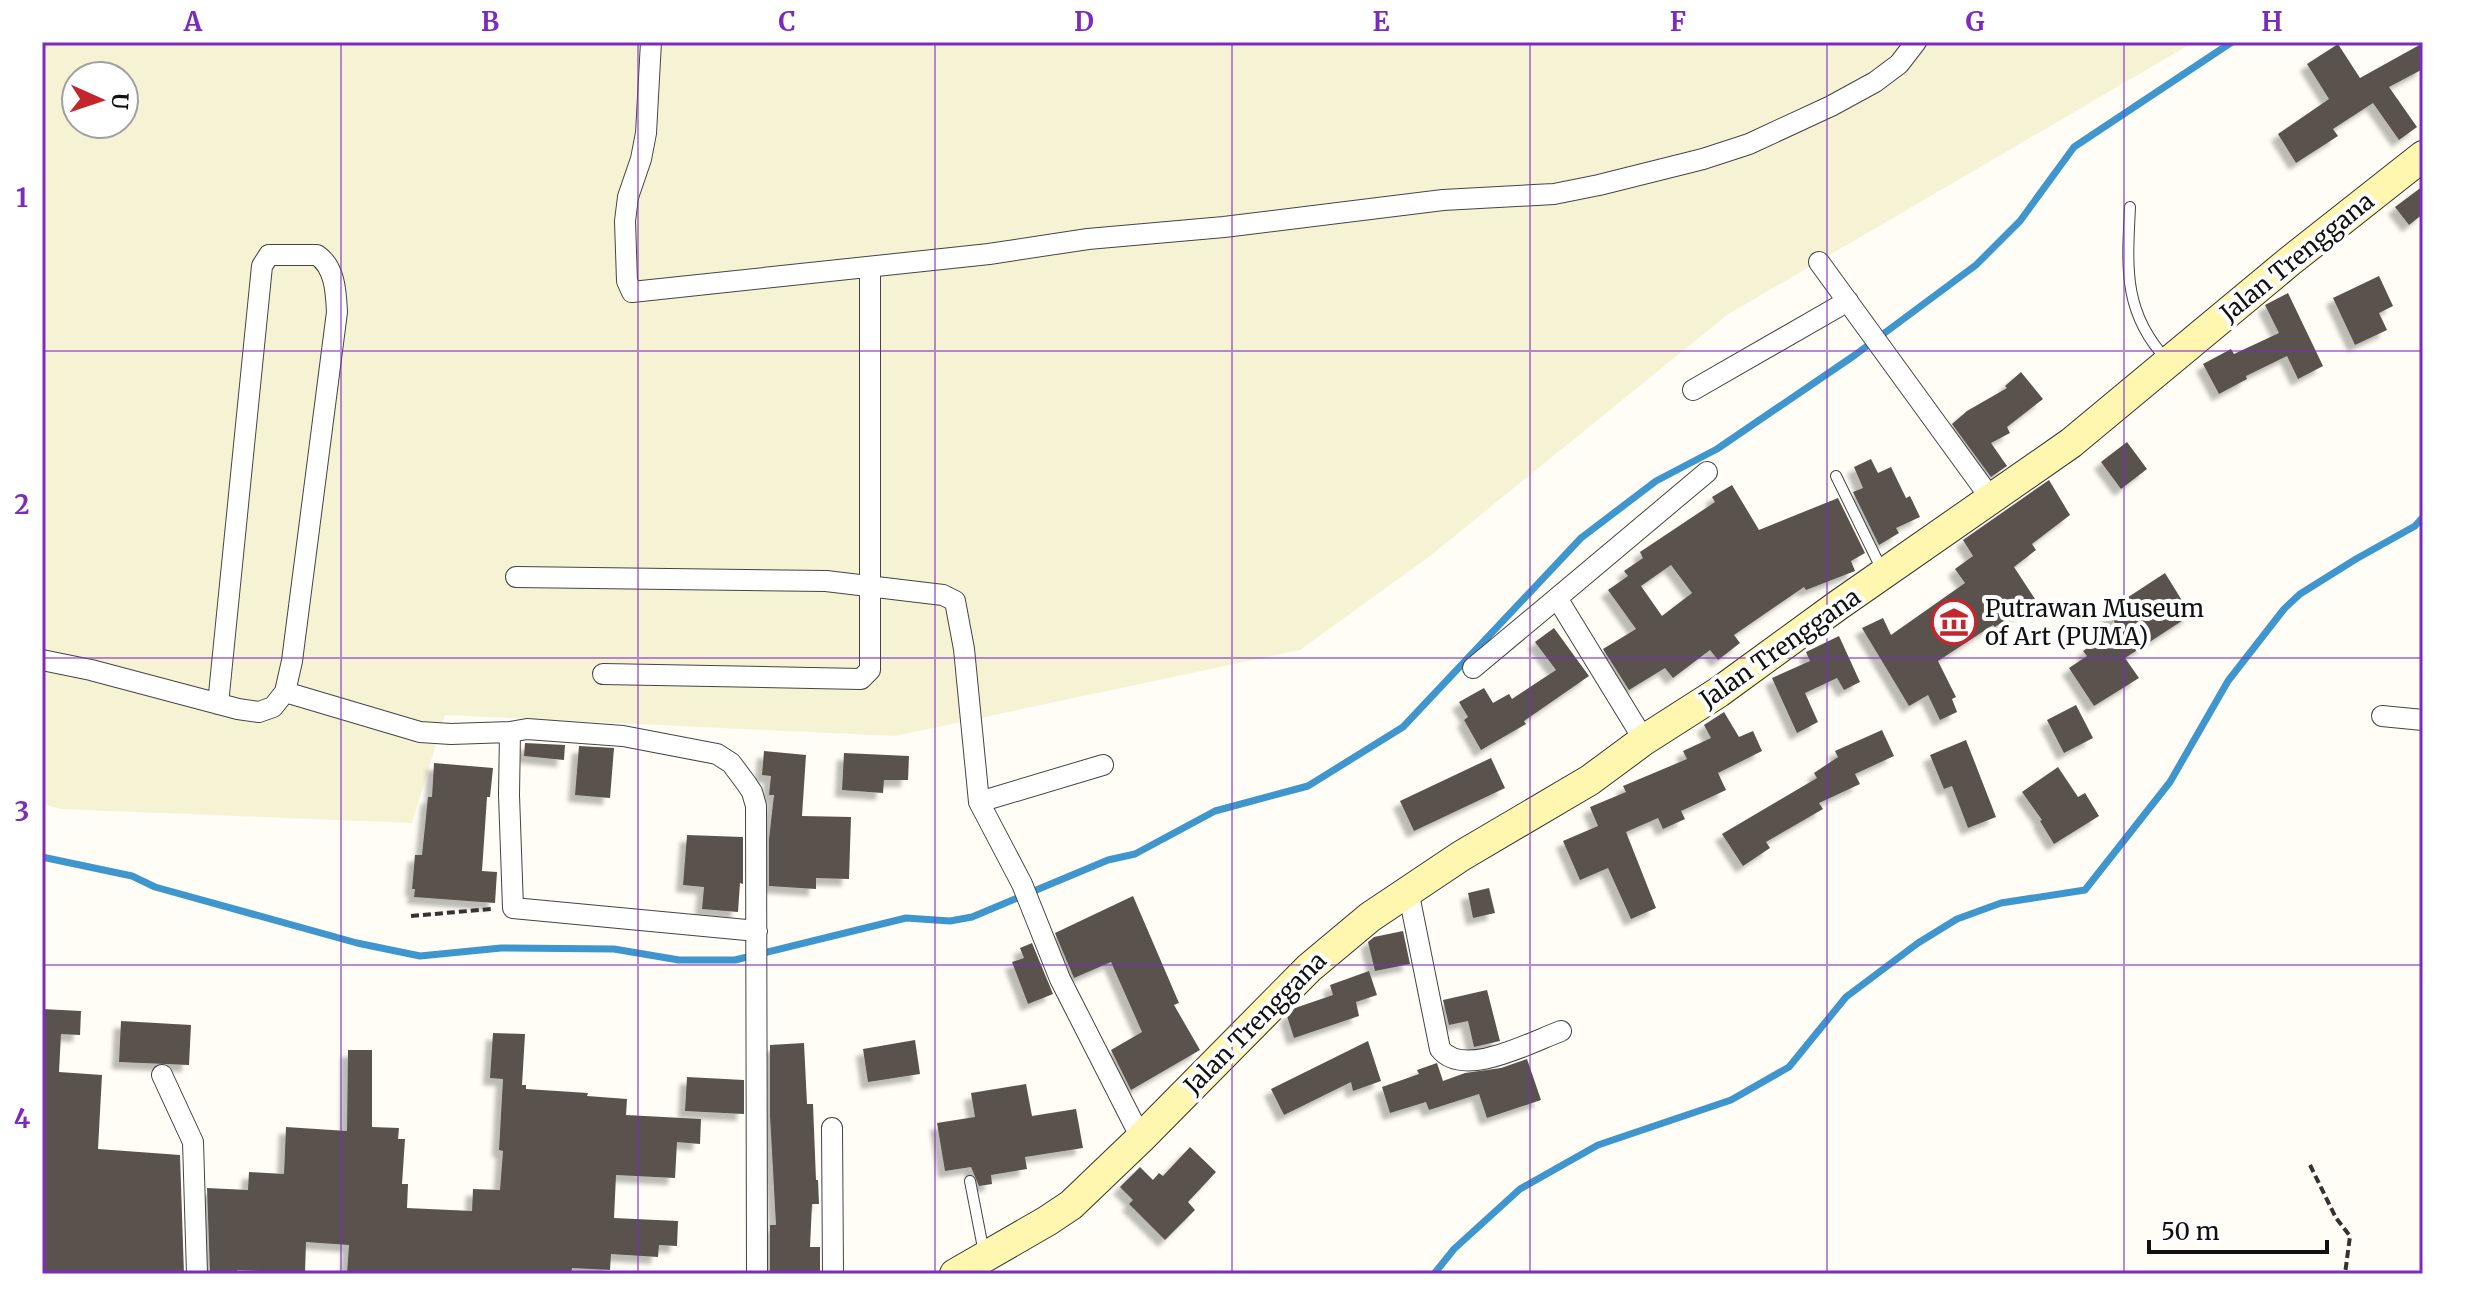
<svg xmlns="http://www.w3.org/2000/svg" width="2465" height="1316" font-family="Merriweather,serif">
<style>
.farmland{fill:#f6f3d4;fill-rule:evenodd}
.lines{fill:none;stroke-linecap:round;stroke-linejoin:round}
.stream{stroke:#3f96cf;stroke-width:7}
.building{fill:#5a524d;fill-rule:evenodd;filter:url(#shadow)}
.lane-casing{stroke:#444;stroke-width:12}
.street-casing{stroke:#444;stroke-width:22}
.secondary-casing{stroke:#333;stroke-width:32}
.path{stroke:#333;stroke-width:4;stroke-dasharray:8 4;stroke-linecap:butt}
.lane{stroke:#fff;stroke-width:10}
.street{stroke:#fff;stroke-width:20}
.secondary{stroke:#fff6b0;stroke-width:30}
.grid{fill:none;stroke:#7b2cbf;stroke-width:2;stroke-opacity:0.55}
.labels{text-anchor:middle;dominant-baseline:central;stroke-width:8;stroke-linejoin:round;paint-order:stroke}
.street-label{font-size:24px;fill:#111;stroke:#fff}
.poi-label{font-size:24px;fill:#111;stroke:#fff;text-anchor:start}
.neatline{fill:none;stroke:#7b2cbf;stroke-width:3}
.grid-label{font-size:26px;text-anchor:middle;font-weight:bold;fill:#7b2cbf}
</style>
<defs>
<filter id="shadow"><feDropShadow dx="-7" dy="7" stdDeviation="2" flood-color="#0004"/></filter>
</defs>
<rect width="100%" height="100%" fill="#fffdf5"/>
<!-- farmland -->
<path class="farmland" d="M42,42H2194L1727,315L1430,556L1300,650L895,736L445,715L412,823L61,809L42,804ZM76,76H124V124H76Z"/>
<g class="lines">
<!-- stream -->
<path class="stream" d="M42,857L132,876L155,887L357,943L420,956L501,948L614,949L679,960H735L906,918L950,921L972,917L1108,860L1135,854L1215,811L1308,786L1403,727L1581,538L1656,481L1717,449L1855,355L1976,265L2020,221L2074,147L2232,42
M1434,1274L1454,1249L1520,1189L1598,1145L1731,1100L1789,1067L1846,997L1918,943L1957,919L2001,903L2085,890L2170,782L2228,681L2284,609L2300,594L2356,559L2415,526L2423,517"/>
</g>
<!-- building -->
<path class="building" d="M2423,43V69L2389,87L2417,127L2399,140L2373,103L2333,129L2338,136L2296,163L2278,134L2329,99L2307,64L2338,44L2360,78Z
M2423,186V214L2409,225L2395,207Z
M2379,276L2393,306L2379,313L2387,330L2355,345L2333,298Z
M2288,293L2323,366L2298,379L2287,356L2246,376L2247,379L2219,394L2203,364L2231,349L2234,354L2279,333L2265,305Z
M2021,372L2043,399L2007,427L2010,433L1991,443L2007,466L1991,477L1952,424L1967,411L2007,388L2005,386Z
M2127,442L2147,469L2121,489L2101,462Z
M1871,459L1878,473L1891,467L1906,498L1910,496L1920,517L1896,528L1899,533L1879,545L1853,492L1863,488L1854,467Z
M2049,480L2070,515L2032,544L2036,550L2014,567L2037,602L2013,618L2012,615L1995,627L1993,625L1938,661L1956,697L1952,699L1957,712L1940,720L1928,695L1909,706L1862,628L1883,618L1891,635L1965,583L1955,569L1973,556L1963,540Z
M1732,485L1759,530L1838,498L1865,553L1851,561L1855,571L1806,590L1804,587L1734,635L1740,643L1718,660L1710,650L1673,678L1665,668L1629,690L1603,649L1636,629L1608,590L1628,576L1624,571L1643,558L1640,552L1715,502L1712,497ZM1671,565L1692,593L1662,616L1641,586Z
M2165,573L2191,615L2125,658L2139,678L2094,706L2069,668L2087,656L2083,651L2118,627L2107,611Z
M1554,628L1589,676L1524,721L1526,724L1481,750L1464,720L1468,717L1459,702L1484,688L1493,703L1509,694L1512,699L1556,670L1535,642Z
M1839,636L1860,682L1844,690L1837,678L1805,693L1818,722L1797,733L1772,678L1810,661L1806,652Z
M2076,705L2093,738L2064,753L2047,720Z
M1724,712L1739,737L1753,731L1762,751L1718,773L1726,790L1681,811L1685,819L1663,829L1658,818L1626,832L1656,908L1631,919L1608,868L1580,880L1563,841L1598,826L1590,807L1626,792L1623,786L1687,759L1683,751L1711,738L1704,725Z
M1882,730L1894,756L1855,774L1860,784L1819,803L1823,809L1766,842L1770,848L1743,866L1722,834L1817,778L1814,773L1838,757L1835,751Z
M1966,740L1996,817L1968,828L1952,786L1944,789L1930,755Z
M525,743L565,745L564,760L524,756Z
M579,746L614,748L610,798L575,795Z
M764,751L806,755L802,816L851,817L849,879L816,878V889L769,886V839L774,795H769L771,776L762,775Z
M844,753L909,756L908,780H884L883,793L842,790Z
M1491,758L1505,788L1414,831L1400,801Z
M434,763L493,768L490,797H487L482,871L497,872L495,903L414,897L415,889H412L415,855H422L428,797H432Z
M2058,767L2078,797L2085,793L2099,816L2054,844L2040,821L2042,820L2022,792Z
M687,835L743,837V884L740,883L738,912L702,909L704,887L683,885Z
M1489,888L1495,913L1473,918L1468,893Z
M1133,896L1179,1003L1174,1005L1200,1050L1131,1090L1111,1050L1142,1032L1111,962L1074,978L1055,933Z
M1403,931L1410,964L1375,971L1368,942L1374,937Z
M1032,943L1053,994L1028,1004L1012,962L1024,958L1020,948Z
M1369,971L1377,995L1356,1002L1359,1016L1294,1038L1287,1016L1295,1008L1333,995L1330,985Z
M1487,990L1500,1041L1474,1047L1468,1021L1449,1025L1443,1000Z
M42,1009L81,1011L80,1035L61,1034L59,1072L102,1075L98,1149L180,1155L184,1274L42,1272Z
M121,1021L191,1025L189,1065L119,1062Z
M493,1033L525,1034L522,1085H526V1089L588,1093L587,1096L627,1099L626,1115L701,1119L700,1144L677,1142L675,1178L616,1175L614,1218L678,1221L677,1246L659,1245L658,1257L611,1254L610,1270L572,1268L571,1274H347L349,1245L306,1242L305,1273L237,1270V1274L210,1272L207,1188L248,1190L249,1172L284,1174L286,1127L347,1131L348,1050H372V1127L399,1128L398,1139H405L402,1184H408L407,1208L472,1211L473,1189L500,1190L503,1151L499,1150L503,1079L490,1078Z
M915,1040L920,1074L868,1082L863,1049Z
M1368,1041L1381,1081L1353,1091L1351,1082L1284,1115L1271,1089Z
M804,1043L807,1104H813L816,1180H818L819,1204H812L810,1247H820V1273L788,1271V1274H770V1225H776L770,1116V1045Z
M1527,1059L1541,1100L1487,1118L1479,1094L1429,1110L1426,1102L1390,1113L1382,1087L1419,1074L1417,1070L1437,1063L1443,1081L1465,1073L1501,1068Z
M687,1077L744,1080V1114L685,1111Z
M1026,1084L1032,1116L1076,1109L1083,1148L1025,1157L1027,1169L991,1175L992,1184L979,1186L971,1167L945,1171L937,1123L975,1117L971,1093Z
M1190,1147L1216,1172L1188,1202L1195,1210L1165,1240L1129,1204L1133,1200L1120,1187L1140,1167L1153,1180L1159,1173L1163,1176Z"/>
<g class="lines">
<!-- lane casing -->
<g class="lane-casing">
<path id="lane" d="M2130,207C2127,268 2123,313 2167,360
M1836,476L1882,570
M970,1181L984,1253"/>
</g>
<!-- street casing -->
<g class="street-casing">
<path id="street" d="M651,42L646,133L641,159L628,197L625,221L627,281L632,292L989,254L1088,239L1224,227L1443,200L1554,194L1599,185L1703,159L1749,144L1831,106L1875,82L1899,64L1916,42
M1819,262L1992,500
M1693,390L1848,301
M516,577L826,581L943,595L955,601L964,649L979,802L1022,884L1060,979L1141,1138
M1557,598L1707,472
M42,660L91,670L238,709L259,712L273,707L285,692L292,661L337,312C336,292 335,267 317,255H269L262,266L218,704
M1473,668L1557,598L1644,740
M603,674L861,679L870,670V267
M285,692L420,732L451,734L510,732L527,729L623,736L717,754L731,763L746,783L752,792L756,806L757,1274
M2382,716L2423,720
M510,732L509,795L513,908L757,931
M979,802L1103,765
M1408,890L1440,1049C1464,1079 1531,1042 1561,1031
M162,1075L193,1142L197,1274
M832,1128L833,1274"/>
</g>
<!-- secondary casing -->
<g class="secondary-casing">
<path id="secondary" d="M955,1274L1047,1221L1071,1205L1141,1138L1309,968L1370,917L1461,856L1590,780L1644,740L1719,692L1837,606L2071,443L2290,261L2423,156"/>
</g>
<!-- path -->
<path class="path" d="M411,916L491,909
M2310,1165L2336,1218L2350,1236L2345,1274"/>
<!-- lane -->
<use href="#lane" class="lane"/>
<!-- street -->
<use href="#street" class="street"/>
<!-- secondary -->
<use href="#secondary" class="secondary"/>
</g>
<!-- grid -->
<path class="grid" d="M341,42V1274M638,42V1274M935,42V1274M1232,42V1274M1530,42V1274M1827,42V1274M2124,42V1274M42,351H2423M42,658H2423M42,965H2423"/>
<!-- icons -->
<defs>
<g id="museum-ring" transform="scale(2.3)"><circle r="9.5" fill="#fff" stroke="#c4262e" stroke-width="1.5"/><path d="M0-6L6-3V-2H-6V-3ZM-5-1h2V3h-2ZM-1-1h2V3h-2ZM3-1h2V3H3ZM-6 4H6V6H-6Z" fill="#c4262e"/></g>
</defs>
<g fill-rule="evenodd">
<use href="#museum-ring" x="1954" y="622"/>
</g>
<g class="labels">
<!-- street labels -->
<g class="street-label">
<text transform="translate(2297 257) rotate(-39)">Jalan Trenggana</text>
<text transform="translate(1780 648) rotate(-35)">Jalan Trenggana</text>
<text transform="translate(1255 1023) rotate(-45)">Jalan Trenggana</text>
</g>
<!-- poi labels -->
<g class="poi-label">
<text x="1985" y="608">Putrawan Museum<tspan x="1985" dy="28">of Art (PUMA)</tspan></text>
</g>
</g>
<!-- border -->
<rect width="2465" height="1316" fill="none" stroke="#ffffff" stroke-width="88"/>
<!-- north arrow -->
<g transform="translate(100 100) rotate(93)"><circle r="38" fill="#ffffff" stroke="#a0a0a0" stroke-width="2"/>
<path d="M0-6L14 30L0 20L-14 30Z" fill="#c4262e"/>
<text y="-12" font-size="22" font-weight="bold" text-anchor="middle" fill="#111111">U</text>
</g>
<!-- scale -->
<path d="M2149 1240v12h178v-12" fill="none" stroke="#111111" stroke-width="4"/>
<text x="2161" y="1240" font-size="24" fill="#111111" stroke="#ffffff" stroke-width="6" paint-order="stroke">50 m</text>
<rect x="44" y="44" width="2377" height="1228" class="neatline"/>
<g class="grid-label">
<text x="193" y="31">A</text>
<text x="490" y="31">B</text>
<text x="787" y="31">C</text>
<text x="1084" y="31">D</text>
<text x="1381" y="31">E</text>
<text x="1678" y="31">F</text>
<text x="1975" y="31">G</text>
<text x="2272" y="31">H</text>
<text x="22" y="207">1</text>
<text x="22" y="514">2</text>
<text x="22" y="821">3</text>
<text x="22" y="1128">4</text>
</g>
</svg>
